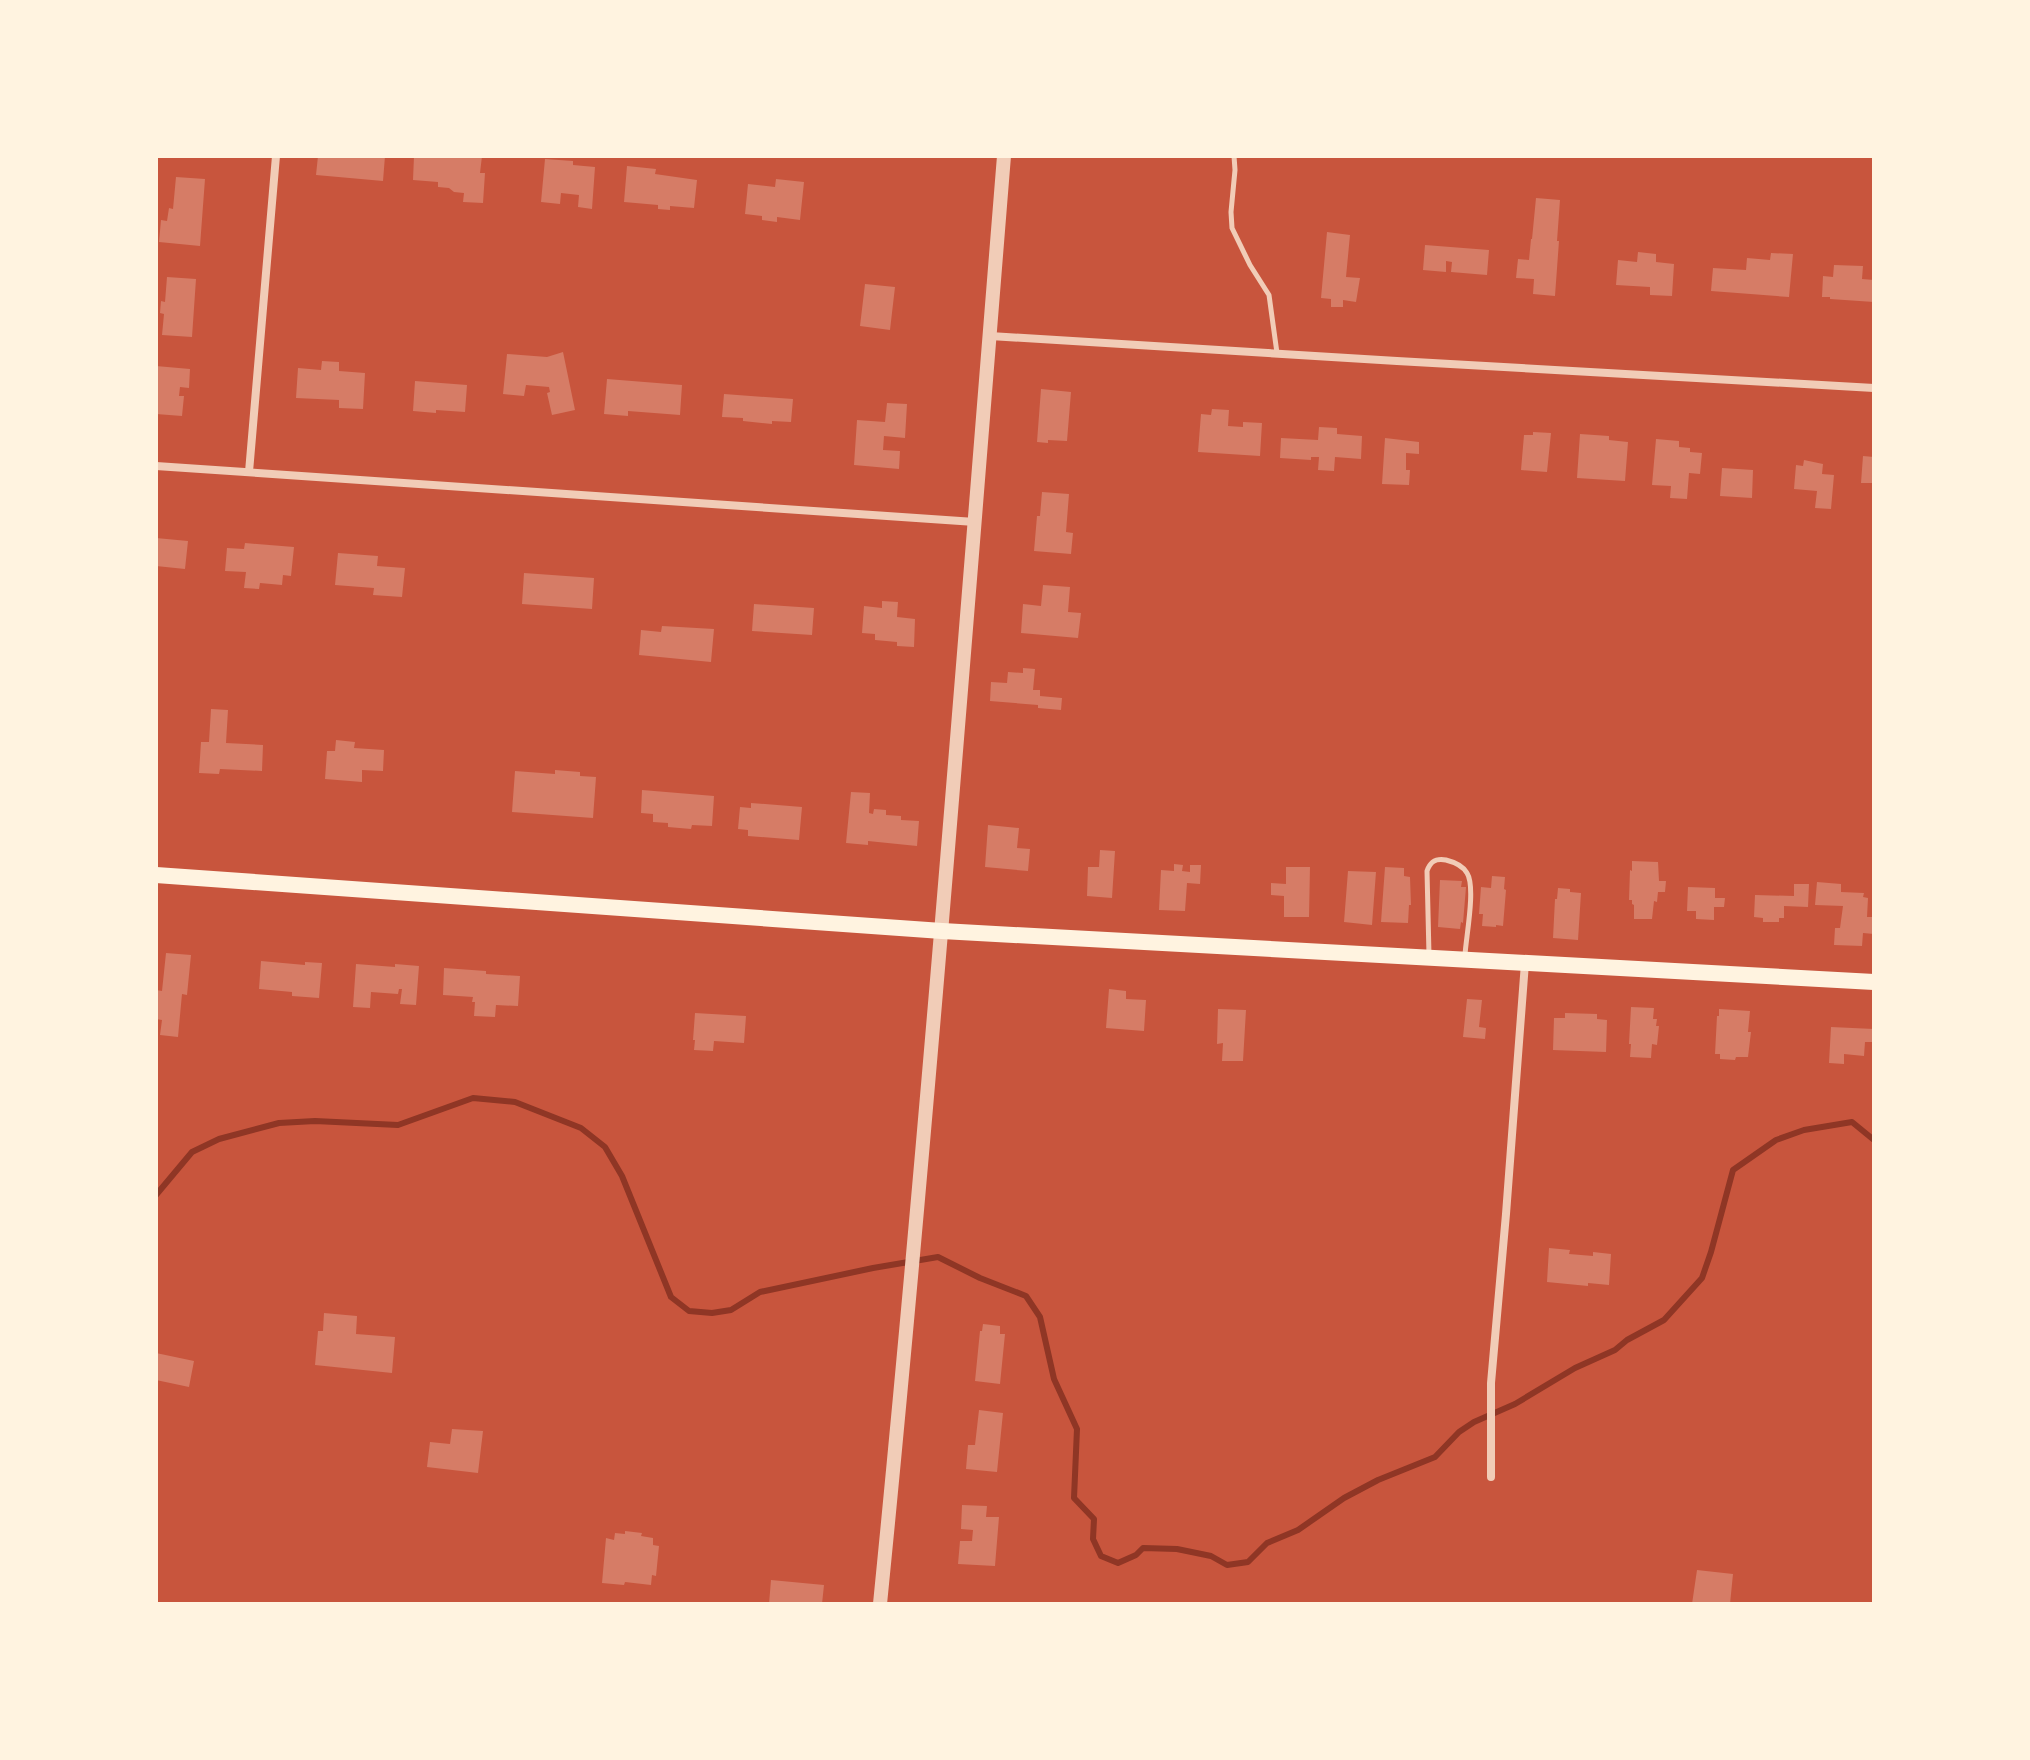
<svg xmlns="http://www.w3.org/2000/svg" width="2030" height="1760" font-family="Commissioner,sans-serif">
<style>
.lines{fill:none;stroke-linecap:round;stroke-linejoin:round}
.stream{stroke:#8f3625;stroke-width:6}
.building{fill:#d67c66}
.service{stroke:#f1ccb7;stroke-width:5}
.minor{stroke:#f1ccb7;stroke-width:8}
.tertiary{stroke:#f1ccb7;stroke-width:14}
.secondary{stroke:#fff3e0;stroke-width:16}
</style>
<rect width="100%" height="100%" fill="#c8553d"/>
<g class="lines">
<!-- stream -->
<path class="stream" d="M156,1195L192,1152L219,1139L279,1123L315,1121L398,1125L473,1098L515,1102L581,1128L605,1147L622,1176L671,1297L689,1311L712,1313L731,1310L760,1292L873,1268L938,1257L980,1278L1026,1296L1040,1317L1054,1379L1077,1429L1074,1498L1094,1519L1093,1539L1101,1556L1118,1563L1136,1555L1143,1548L1177,1549L1211,1556L1227,1565L1248,1562L1267,1543L1298,1530L1344,1498L1378,1480L1435,1457L1459,1432L1474,1422L1515,1404L1575,1368L1615,1350L1627,1340L1664,1320L1702,1278L1711,1252L1733,1170L1776,1140L1804,1130L1852,1122L1874,1140"/>
</g>
<!-- building -->
<path class="building" d="M318,156H385L383,181L316,175Z
M414,156H482L480,173H485L483,203L463,202L464,193L454,192L449,188L438,187V182L413,180Z
M545,159L573,161V165L595,167L592,209L578,207L579,195L561,193L560,204L541,202Z
M627,166L656,169L655,174L697,180L694,208L670,206V210L658,209V205L624,202Z
M176,177L205,179L200,246L159,242L161,220L167,221L169,208L173,209Z
M776,179L804,182L800,220L777,217V222L762,220V216L745,214L748,184L775,187Z
M1536,198L1560,200L1557,241H1559L1555,296L1533,294L1534,279L1516,278L1518,259L1529,260L1531,239H1532Z
M1327,232L1350,235L1346,277L1360,278L1356,302L1343,300V307H1331V299L1321,298Z
M1425,245L1489,250L1487,275L1451,272L1452,262L1446,261V272L1423,270Z
M1638,252L1656,254V262L1674,264L1672,296L1650,295V287L1616,285L1618,260L1637,262Z
M1771,253L1793,254L1789,297L1711,291L1713,268L1746,270L1747,258L1770,260Z
M1834,265L1863,266L1862,279L1874,280V302L1830,299V297H1822L1823,276L1833,277Z
M167,277L196,279L192,337L162,335L164,314L160,313L161,301L165,302Z
M865,284L895,287L890,330L860,326Z
M563,352L575,410L552,415L547,393L550,392L549,387L526,385L524,396L503,394L507,354L547,357Z
M322,361L339,362V371L365,373L363,409L339,408V400L296,398L298,368L321,370Z
M156,366L190,369L189,388L180,387L179,396H184L182,416L156,414Z
M607,379L682,385L680,415L628,411V416L604,414Z
M415,381L467,385L465,412L436,410V413L413,411Z
M1041,389L1071,392L1067,441L1048,440V443L1037,442Z
M724,394L793,399L791,422L772,421V424L743,421V418L722,417Z
M887,403L907,404L905,438L884,436L883,450L900,451L899,469L854,465L857,420L885,422Z
M1212,409L1229,410L1228,426L1243,427V422L1262,423L1260,456L1198,452L1201,414L1211,415Z
M1319,427L1337,428V434L1362,436L1361,459L1335,457L1334,471L1318,470L1319,457H1311V460L1280,458L1281,438L1318,440Z
M1533,432L1551,433L1547,472L1521,470L1524,435H1533Z
M1580,434L1609,436V440L1628,442L1625,481L1577,478Z
M1385,438L1419,442V454L1406,453V470H1410L1409,485L1382,484Z
M1656,439L1679,441V447L1690,448V452L1702,453L1700,474L1689,473L1687,499L1670,498L1671,486L1652,485Z
M1863,456L1874,457V483H1861Z
M1804,460L1823,464L1822,474L1834,475L1831,509L1815,508L1817,491L1794,489L1796,465L1803,466Z
M1722,468L1753,470L1752,498L1720,496Z
M1042,492L1069,494L1066,532L1073,533L1071,554L1034,551L1037,516H1040Z
M156,538L188,541L185,569L156,566Z
M245,543L294,547L291,576L283,575L282,585L260,583L259,589L244,588L246,572L225,571L227,548L244,549Z
M338,553L378,556L377,566L405,568L402,597L373,595L374,588L335,585Z
M524,573L594,578L592,609L522,604Z
M1043,585L1070,587L1068,612L1081,613L1078,638L1021,633L1023,604L1041,606Z
M882,601L898,602L897,617L915,619L914,647L897,646V642L875,640V634L862,633L864,606L882,608Z
M754,604L814,608L812,635L752,631Z
M662,626L714,629L711,662L639,655L641,630L661,632Z
M1023,668L1035,669L1033,690H1040V696L1062,698L1061,710L1038,708V705L990,701L991,682L1007,683L1008,672L1023,673Z
M211,709L228,710L226,743L263,745L262,771L220,769L219,774L199,773L201,742H209Z
M336,740L355,742L354,748L384,750L383,771L362,770V782L325,779L327,751H335Z
M555,770L580,772V776L596,777L593,818L512,812L515,771L555,774Z
M642,790L714,796L712,826L692,825L691,829L668,827V823L653,822V814L641,813Z
M851,792L870,793L869,813L873,814L874,809L886,810V815L901,816V820L919,821L917,846L868,841V845L846,843Z
M751,803L802,807L799,840L748,836V830L738,829L740,807L751,808Z
M988,825L1019,828L1017,848L1030,849L1028,871L985,867Z
M1100,850L1115,851L1112,898L1087,896L1088,867H1099Z
M1632,861L1658,862L1659,881H1666L1665,892H1658L1657,902L1654,901L1652,919H1634V905L1632,904V900H1629L1630,870L1632,871Z
M1174,864L1183,865L1182,871L1190,872V865H1201L1200,884L1187,883L1185,911L1159,910L1161,870L1174,871Z
M1286,867H1310L1309,917H1284V896L1271,895V883L1286,884Z
M1385,867L1404,868V876L1410,877L1411,905H1409L1408,923L1381,922Z
M1348,871L1376,872L1372,925L1344,922Z
M1492,876L1505,877L1504,889L1506,890L1503,926L1496,925V927L1482,926L1483,914H1479L1481,887L1491,888Z
M1440,880L1462,881L1461,887H1466L1463,923L1461,922L1460,929L1438,927Z
M1817,882L1841,884V892L1864,893L1863,897L1868,898L1867,917H1874V934L1863,933L1862,946L1834,945L1835,928H1840L1843,906L1815,905Z
M1794,884H1809L1808,907L1784,906V918H1779V922H1763V918L1754,917L1755,895L1794,896Z
M1688,887L1715,888V898H1725L1724,907H1714V920L1696,919V911H1687Z
M1558,888L1570,889V892L1581,893L1578,940L1553,938L1555,899H1557Z
M166,953L191,955L187,995L182,994L178,1037L160,1035L162,1020L156,1019V990L162,991Z
M261,961L305,965V962L322,963L319,998L292,996V992L259,989Z
M356,964L395,967V964L419,966L416,1005L400,1004L402,989H399L398,994L371,992L370,1008L353,1007Z
M444,968L486,971V974L520,976L518,1006L496,1005L495,1017L474,1016L475,1002H472L473,997L443,995Z
M1109,989L1126,991V999L1146,1000L1144,1031L1106,1028Z
M1467,999L1482,1000L1479,1027L1486,1028L1485,1039L1463,1037Z
M1631,1007L1654,1008L1653,1019H1657L1656,1026H1659L1657,1045L1652,1044L1651,1058L1630,1057L1631,1044H1629Z
M1218,1009L1246,1010L1243,1061H1222L1223,1043L1217,1044Z
M1719,1009L1750,1011L1748,1032H1751L1748,1057H1736L1735,1060L1720,1059V1054H1715L1717,1016H1719Z
M695,1013L746,1016L744,1043L714,1041L713,1051L694,1050L695,1040H693Z
M1565,1013L1597,1014V1019L1607,1020L1606,1052L1553,1050L1554,1018H1565Z
M1831,1027L1874,1029V1042H1865L1864,1056L1844,1054V1064L1829,1063Z
M1549,1248L1570,1250L1569,1254L1593,1256V1252L1611,1254L1609,1285L1588,1283V1286L1547,1282Z
M324,1313L357,1316L356,1334L395,1337L392,1373L315,1365L318,1331H323Z
M983,1324L1000,1326V1334H1005L1000,1384L975,1381L980,1331H982Z
M156,1353L194,1361L189,1387L156,1380Z
M979,1410L1003,1413L997,1472L966,1469L968,1445H975Z
M452,1429L483,1431L478,1473L427,1467L430,1442L450,1444Z
M962,1505L987,1506L986,1517H999L995,1566L958,1564L960,1541H972L973,1530L961,1529Z
M625,1531L642,1533L641,1536L653,1538V1545L659,1546L656,1576L652,1575L651,1585L625,1582L624,1585L602,1583L606,1538L614,1540L615,1533L625,1534Z
M1697,1570L1733,1574L1730,1604H1692Z
M771,1580L824,1585L822,1604H769Z"/>
<g class="lines">
<!-- service -->
<path class="service" d="M1234,156L1235,170L1231,212L1232,228L1250,265L1269,295L1277,353
M1429,955L1427,871C1430,862 1435,858 1446,860C1454,862 1463,866 1467,873C1476,887 1466,937 1465,955"/>
<!-- minor -->
<path class="minor" d="M990,336L1397,361L1874,388
M156,466L975,522
M249,472L276,156
M1491,1477V1383L1506,1214L1525,963"/>
<!-- tertiary -->
<path class="tertiary" d="M880,1604C928,1122 965,639 1004,156"/>
<!-- secondary -->
<path class="secondary" d="M156,875L942,931L1874,982"/>
</g>
<!-- border -->
<rect width="2030" height="1760" fill="none" stroke="#fff3e0" stroke-width="316"/>
</svg>
